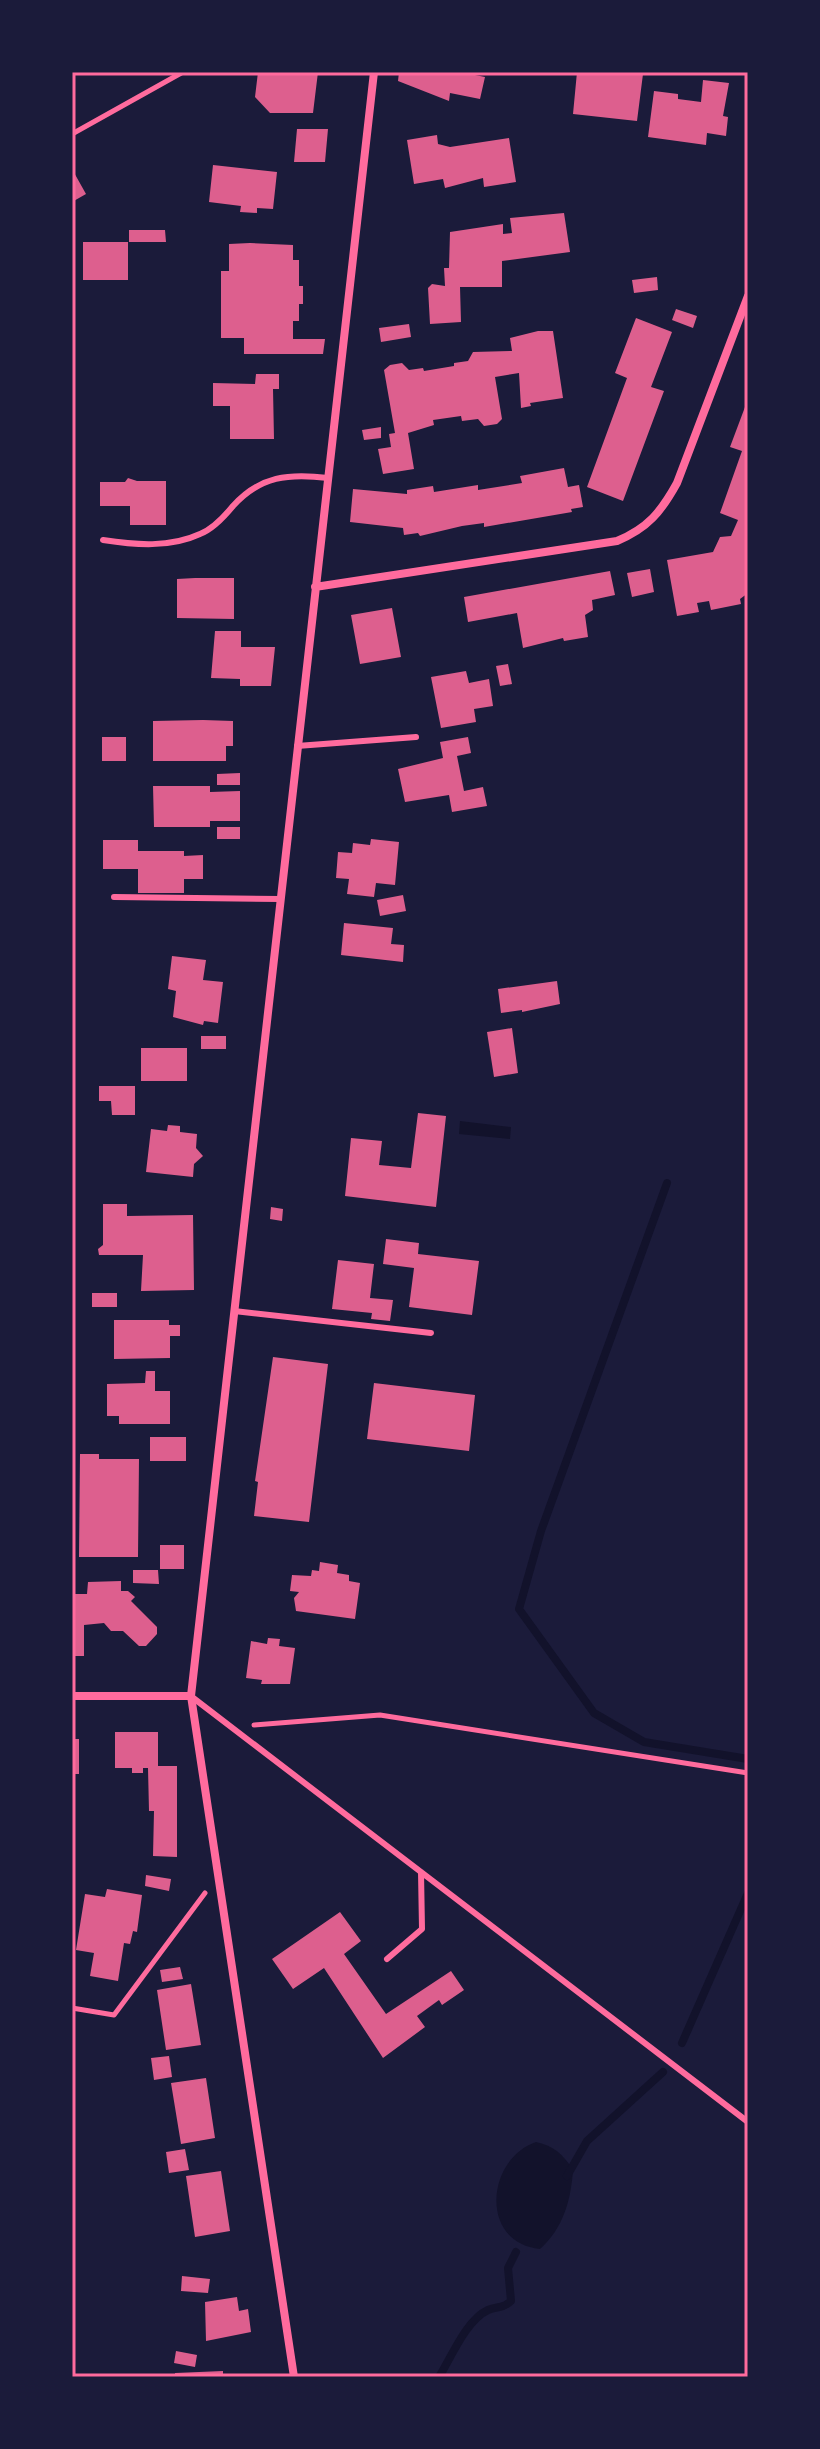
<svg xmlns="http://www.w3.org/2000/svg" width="820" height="2449" font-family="Ubuntu,sans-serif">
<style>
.water{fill:#12122b}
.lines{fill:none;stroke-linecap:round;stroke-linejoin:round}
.stream{stroke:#12122b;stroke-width:8}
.building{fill:#dd5f8e}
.path{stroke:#ff6b9d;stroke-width:5}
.service{stroke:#ff6b9d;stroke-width:6}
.minor{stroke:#ff6b9d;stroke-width:8}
.neatline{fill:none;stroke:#ff6b9d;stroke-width:3}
</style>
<rect width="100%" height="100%" fill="#1b1b3a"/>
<!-- water -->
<path class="water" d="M460,1121L511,1127L510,1139L459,1134Z
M536,2142C554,2146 563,2154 573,2170C571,2200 563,2229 540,2249C479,2243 486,2159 536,2142Z"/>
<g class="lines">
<!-- stream -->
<path class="stream" d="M667,1183L541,1531L519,1609L594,1713L644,1742L748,1759
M682,2043L748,1893
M567,2176L587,2141L663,2072
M439,2377C451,2358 466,2320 488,2310C497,2306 503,2309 511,2301L508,2268L516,2252"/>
</g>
<!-- building -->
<path class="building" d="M258,72H318L313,113H270L255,97Z
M399,72H460L485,77L480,99L450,93L449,101L398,81Z
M577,72L643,74L637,121L573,114Z
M703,80L729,83L723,116L728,117L726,136L707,133L706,145L648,137L654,91L678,94V99L701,102Z
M297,129H328L325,162H294Z
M437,135L438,144L450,147L509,138L516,182L484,187L483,178L445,188L443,179L414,184L407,140Z
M213,165L277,172L273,209L257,208V213L240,212L241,206L209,202Z
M72,169L86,194L72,202Z
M564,213L570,252L502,261V287H460L461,322L430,324L428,288L432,284L445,286L444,268H449L450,232L503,224V234L512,233L510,218Z
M129,230H165L166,242H129Z
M83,242H128V280H83Z
M250,243L293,245V260H299V286H303V304H299V321H293V339H325L323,354H244V338H221V271H229V244Z
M657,277L658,290L634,293L632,280Z
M676,309L697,316L693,328L672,320Z
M636,318L672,332L651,387L664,391L623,501L587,487L627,378L615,373Z
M409,324L411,337L381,342L379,328Z
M538,331H553L563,398L530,403L531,406L521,408L519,373L495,377L502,419L497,424L484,426L478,419L462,421L461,416L433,420L434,425L408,433L414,469L383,474L378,449L391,447L389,434L395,433L384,370L390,365L402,363L409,370L423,368L424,371L454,366V363L468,361L473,352L512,351L510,338Z
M256,374H279V389H273L274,439H230V406H213V383L255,384Z
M748,399V593L740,599L741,604L711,610L709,601L697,603L699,612L677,616L667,560L713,552L720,537L731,536L738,520L720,513L742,451L730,447Z
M381,427V438L364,440L362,430Z
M564,468L568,487L579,485L583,507L571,509L572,512L484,527V523L462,526L420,536L418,533L404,535L403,528L350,522L353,489L407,494V490L433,486L434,492L478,485V490L522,483L520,476Z
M128,478L137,481H166V525H130V506H100V482H125Z
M650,569L654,592L632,597L627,573Z
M610,571L615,595L592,600L593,610L585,615L588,637L564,641L563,638L523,648L517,613L468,622L464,597Z
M195,578H234V619L177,618V579Z
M392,608L401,657L360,664L351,615Z
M215,631H241V647H275L271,686H240V679L211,678Z
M508,664L512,684L500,686L496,666Z
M466,671L469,683L489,679L493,706L474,709L476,722L441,728L431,677Z
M203,720L233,721V746H226V761H153V721Z
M102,737H126V761H102Z
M468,737L471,753L457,756L464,791L483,787L487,806L452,812L449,795L405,802L398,769L443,758L440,742Z
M240,773V785H217V774Z
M153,786H210V792L240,791V821H210V827H154Z
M217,827H240V839H217Z
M371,839L399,842L395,885L376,883L374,897L347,894L349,879L336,878L338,852L352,853L353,843L370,845Z
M103,840H138V851H184V856L203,855V879H184V893H138V869H103Z
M403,895L406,911L380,916L377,900Z
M344,923L393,928L391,944L404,945L403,962L341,955Z
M172,956L206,960L203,980L223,982L218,1023L204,1021L203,1025L173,1017L176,991L168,989Z
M557,981L560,1004L522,1012V1010L501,1013L498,989Z
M512,1028L518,1073L494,1077L487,1032Z
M201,1036H226V1049H201Z
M141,1048H187V1081H141Z
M99,1086H135V1115H112L111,1101H99Z
M418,1113L446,1116L436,1207L345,1196L351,1138L382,1141L379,1165L411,1168Z
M168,1125L180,1126V1132L197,1134L196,1148L203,1156L194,1164L193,1177L146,1172L151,1129L167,1131Z
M103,1204H127V1216L193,1215L194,1290L141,1291L143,1255H99L98,1249L103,1245Z
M271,1207L283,1209L282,1221L270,1219Z
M386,1239L419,1243L418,1254L479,1261L472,1315L409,1307L414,1268L383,1264Z
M338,1260L374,1264L370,1298L393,1300L390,1321L371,1319L372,1313L332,1309Z
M92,1293H117V1307H92Z
M114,1320H169V1325H180V1336H170V1358L114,1359Z
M273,1357L328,1364L309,1522L254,1516L258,1482L255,1481Z
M146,1371H155V1391H170V1424H119V1416H107V1384L145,1383Z
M374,1383L475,1395L469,1451L367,1439Z
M150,1437H186V1461H150Z
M80,1454H99V1459H139L138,1557H79Z
M160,1545H184V1569H160Z
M320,1562L338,1565L337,1573L349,1575V1581L360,1583L355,1619L296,1611L294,1598L299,1592L290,1591L292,1575L311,1576L312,1570L319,1571Z
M133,1570H158L159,1584L133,1583Z
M72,1578H75V1594H87L88,1582L121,1581V1591H128L135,1597L131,1601L157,1627V1634L146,1646H139L123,1631H111L104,1623L84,1625V1656H72Z
M268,1638L280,1639L279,1646L295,1648L290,1684H261L262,1680L246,1678L251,1641L267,1644Z
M115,1732H158V1766H177V1857L153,1856L154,1811H149L148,1768H143V1773H132V1768H115Z
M72,1739H79V1774H72Z
M146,1875L171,1879L169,1891L145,1886Z
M107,1889L142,1895L137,1932L133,1931L130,1944L124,1943L118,1981L90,1976L94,1953L76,1950L85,1894L105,1897Z
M340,1912L361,1941L344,1954L386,2014L451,1971L464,1990L442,2005L439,2000L417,2016L425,2027L383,2058L324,1968L293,1989L272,1959Z
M180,1967L183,1979L162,1982L160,1970Z
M191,1984L201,2045L166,2050L157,1990Z
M169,2056L172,2077L154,2080L151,2058Z
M206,2078L215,2138L181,2144L171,2083Z
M185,2149L189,2170L169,2173L166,2152Z
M221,2171L230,2231L195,2237L186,2176Z
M182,2276L210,2279L208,2293L181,2291Z
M237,2297L239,2311L248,2309L251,2332L206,2341L205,2302Z
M176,2351L197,2355L195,2367L174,2363Z
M223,2371V2377H175V2373Z"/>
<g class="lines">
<!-- path -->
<path class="path" d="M72,134L183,72
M254,1725L380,1715L748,1773
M72,2008L114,2015L205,1893"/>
<!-- service -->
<path class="service" d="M103,540C135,545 170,548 200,534C213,529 224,517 233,506C260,476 289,473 328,478
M297,746L416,737
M114,897L280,899
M234,1311L431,1333
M192,1697L748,2122
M387,1959L422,1929L421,1872"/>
<!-- minor -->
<path class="minor" d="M315,587L617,541C648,528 661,512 677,483L748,296
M72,1696H191
M294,2377L191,1696L374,72"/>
</g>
<!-- border -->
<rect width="820" height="2449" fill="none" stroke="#1b1b3a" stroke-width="148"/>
<rect x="74" y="74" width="672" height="2301" class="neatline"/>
</svg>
